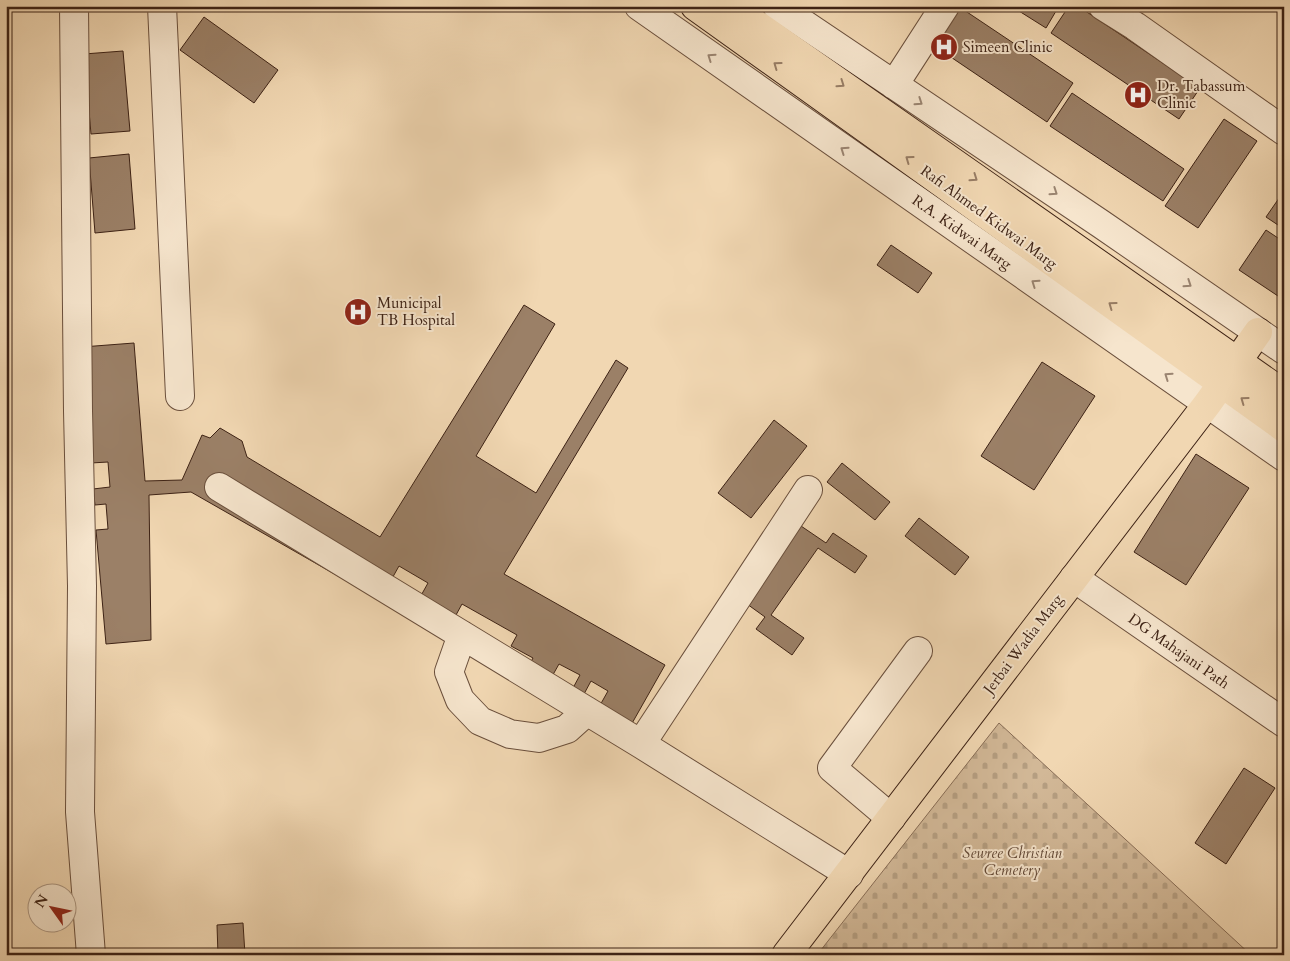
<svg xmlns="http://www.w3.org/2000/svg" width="1290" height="961" font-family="Cardo,serif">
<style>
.cemetery{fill:url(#cemetery-stones);stroke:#886d56}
.building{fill:#9b8067;stroke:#3d2215}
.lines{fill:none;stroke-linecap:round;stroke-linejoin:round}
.minor-casing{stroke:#6a4f3c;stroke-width:30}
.major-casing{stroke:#3d2215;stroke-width:30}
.minor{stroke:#f6e5cd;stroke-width:28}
.major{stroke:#f1d7b2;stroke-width:28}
.oneway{stroke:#9a8471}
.oneway2{stroke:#977c64}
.labels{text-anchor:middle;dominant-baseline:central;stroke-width:4;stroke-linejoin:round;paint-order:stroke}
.poi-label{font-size:15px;fill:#3d2215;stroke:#f6e5cd;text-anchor:start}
.street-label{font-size:15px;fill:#3d2215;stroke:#f6e5cd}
.park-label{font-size:15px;font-style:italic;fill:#624836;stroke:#f6e5cd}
</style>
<defs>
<pattern id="cemetery-stones" width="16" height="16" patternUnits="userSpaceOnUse" patternTransform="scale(1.25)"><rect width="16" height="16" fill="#d2b897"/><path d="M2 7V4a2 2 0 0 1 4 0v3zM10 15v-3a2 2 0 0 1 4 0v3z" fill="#b59e81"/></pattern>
</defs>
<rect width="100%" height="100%" fill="#f1d7b2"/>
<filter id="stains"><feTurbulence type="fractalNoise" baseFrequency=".004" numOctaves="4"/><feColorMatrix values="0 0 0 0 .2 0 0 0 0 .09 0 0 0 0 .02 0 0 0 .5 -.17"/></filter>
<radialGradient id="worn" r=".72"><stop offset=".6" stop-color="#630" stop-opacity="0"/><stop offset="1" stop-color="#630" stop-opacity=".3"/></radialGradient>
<!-- cemetery -->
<path class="cemetery" d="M999,723L1251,955H817Z"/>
<!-- building -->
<path class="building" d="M958,6L1073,83L1047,122L927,41Z
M1011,6H1059L1046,28Z
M1069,6H1078L1200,88L1179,119L1051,33Z
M204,17L278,70L254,103L180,50Z
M123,51L130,131L91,134L84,54Z
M1072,93L1184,169L1163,201L1050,126Z
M1224,119L1257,141L1198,228L1165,206Z
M129,154L135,229L95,233L89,158Z
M1284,191V229L1266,217Z
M1266,230L1284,242V300L1239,270Z
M891,245L932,273L918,293L877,265Z
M524,305L555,324L476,456L536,493L616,360L628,368L504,574L665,665L622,741L590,723L608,691L591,681L584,694L573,688L580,675L559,664L541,696L519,683L533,658L511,646L517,635L462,604L444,637L409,617L428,583L399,566L380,600L191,492L149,495L151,640L106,644L96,530L108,529L106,504L95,505L93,489L110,487L108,462L91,463L82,347L134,343L145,481L182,480L202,435L210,438L220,428L242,441L247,457L380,537Z
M1042,362L1095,396L1034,490L981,456Z
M774,420L807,446L751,518L718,493Z
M1196,454L1249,488L1186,585L1134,552Z
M842,463L890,502L875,520L827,482Z
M919,518L969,557L955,575L905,536Z
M801,526L826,543L833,533L867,556L855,573L818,548L771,615L804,638L792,655L756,629L765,617L747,604Z
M1244,768L1275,788L1226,864L1195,843Z
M243,923L245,955H218L217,925Z"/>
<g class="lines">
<!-- minor casing -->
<g class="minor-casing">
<path id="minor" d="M74,6L78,411L82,586L80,812L91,955
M162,6L180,396
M639,6L1284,457
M777,6L1101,224L1284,350
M1103,6L1135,26L1284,131
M894,85L945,6
M219,487L641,744L849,874
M1074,578L1284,723
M462,635L449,672L460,700L480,721L510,734L539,738L567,729L587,711
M641,744L808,490
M891,818L832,768L918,651"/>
</g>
<!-- major casing -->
<g class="major-casing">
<path id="major" d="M695,6L1284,428
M730,6L1284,394
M786,955L1208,403L1258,332"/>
</g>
<!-- minor -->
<use href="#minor" class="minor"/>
<!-- major -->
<use href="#major" class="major"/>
</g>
<!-- one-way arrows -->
<defs><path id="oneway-chevron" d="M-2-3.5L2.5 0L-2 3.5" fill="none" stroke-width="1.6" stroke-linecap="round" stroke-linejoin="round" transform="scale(1.25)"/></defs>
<g class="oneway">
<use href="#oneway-chevron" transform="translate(711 57) rotate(-145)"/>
<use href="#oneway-chevron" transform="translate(919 102) rotate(34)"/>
<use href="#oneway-chevron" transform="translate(844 150) rotate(-145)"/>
<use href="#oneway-chevron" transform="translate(1054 192) rotate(34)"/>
<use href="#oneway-chevron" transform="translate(1035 283) rotate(-145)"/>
<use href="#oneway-chevron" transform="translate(1188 284) rotate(34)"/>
<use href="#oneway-chevron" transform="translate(1168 376) rotate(-145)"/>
</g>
<g class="oneway2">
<use href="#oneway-chevron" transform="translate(777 65) rotate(-144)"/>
<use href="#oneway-chevron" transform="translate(841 84) rotate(35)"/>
<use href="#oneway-chevron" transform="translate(909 159) rotate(-144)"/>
<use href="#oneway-chevron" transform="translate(974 178) rotate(35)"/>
<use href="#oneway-chevron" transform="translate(1112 305) rotate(-144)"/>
<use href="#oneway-chevron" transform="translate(1244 400) rotate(-144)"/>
</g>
<!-- icons -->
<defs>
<g id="hospital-disc" transform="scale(1.4375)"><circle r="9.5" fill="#8f2418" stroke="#f6e5cd"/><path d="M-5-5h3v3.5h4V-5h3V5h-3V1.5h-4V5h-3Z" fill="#fff"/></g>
</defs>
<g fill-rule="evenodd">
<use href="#hospital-disc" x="944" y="47"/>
<use href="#hospital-disc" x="1138" y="95"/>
<use href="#hospital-disc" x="358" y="312"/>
</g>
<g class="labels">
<!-- poi labels -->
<g class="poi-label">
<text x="963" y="47">Simeen Clinic</text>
<text x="1157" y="86">Dr. Tabassum<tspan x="1157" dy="17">Clinic</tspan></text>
<text x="377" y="303">Municipal<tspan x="377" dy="17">TB Hospital</tspan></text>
</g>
<!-- street labels -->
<g class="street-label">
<text transform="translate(989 217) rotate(36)">Rafi Ahmed Kidwai Marg</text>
<text transform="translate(962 232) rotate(35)">R.A. Kidwai Marg</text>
<text transform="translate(1023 644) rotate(-53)">Jerbai Wadia Marg</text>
<text transform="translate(1179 651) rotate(35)">DG Mahajani Path</text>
</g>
<!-- park labels -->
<g class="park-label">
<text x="1012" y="853">Sewree Christian<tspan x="1012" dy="17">Cemetery</tspan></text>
</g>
</g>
<!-- margin -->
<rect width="1290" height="961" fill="none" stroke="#f1d7b2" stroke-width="25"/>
<rect x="8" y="8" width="1275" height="946" fill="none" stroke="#3d2215" stroke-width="2.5"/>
<rect x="12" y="12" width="1265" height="936" fill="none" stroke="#3d2215"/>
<!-- north arrow -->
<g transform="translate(52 908) rotate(303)"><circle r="24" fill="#f6e5cd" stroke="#ac9783"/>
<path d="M0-4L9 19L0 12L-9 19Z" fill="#8f2418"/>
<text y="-8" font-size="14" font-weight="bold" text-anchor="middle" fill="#3d2215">N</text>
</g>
<rect width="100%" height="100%" filter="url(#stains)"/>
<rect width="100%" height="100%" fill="url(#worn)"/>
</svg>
